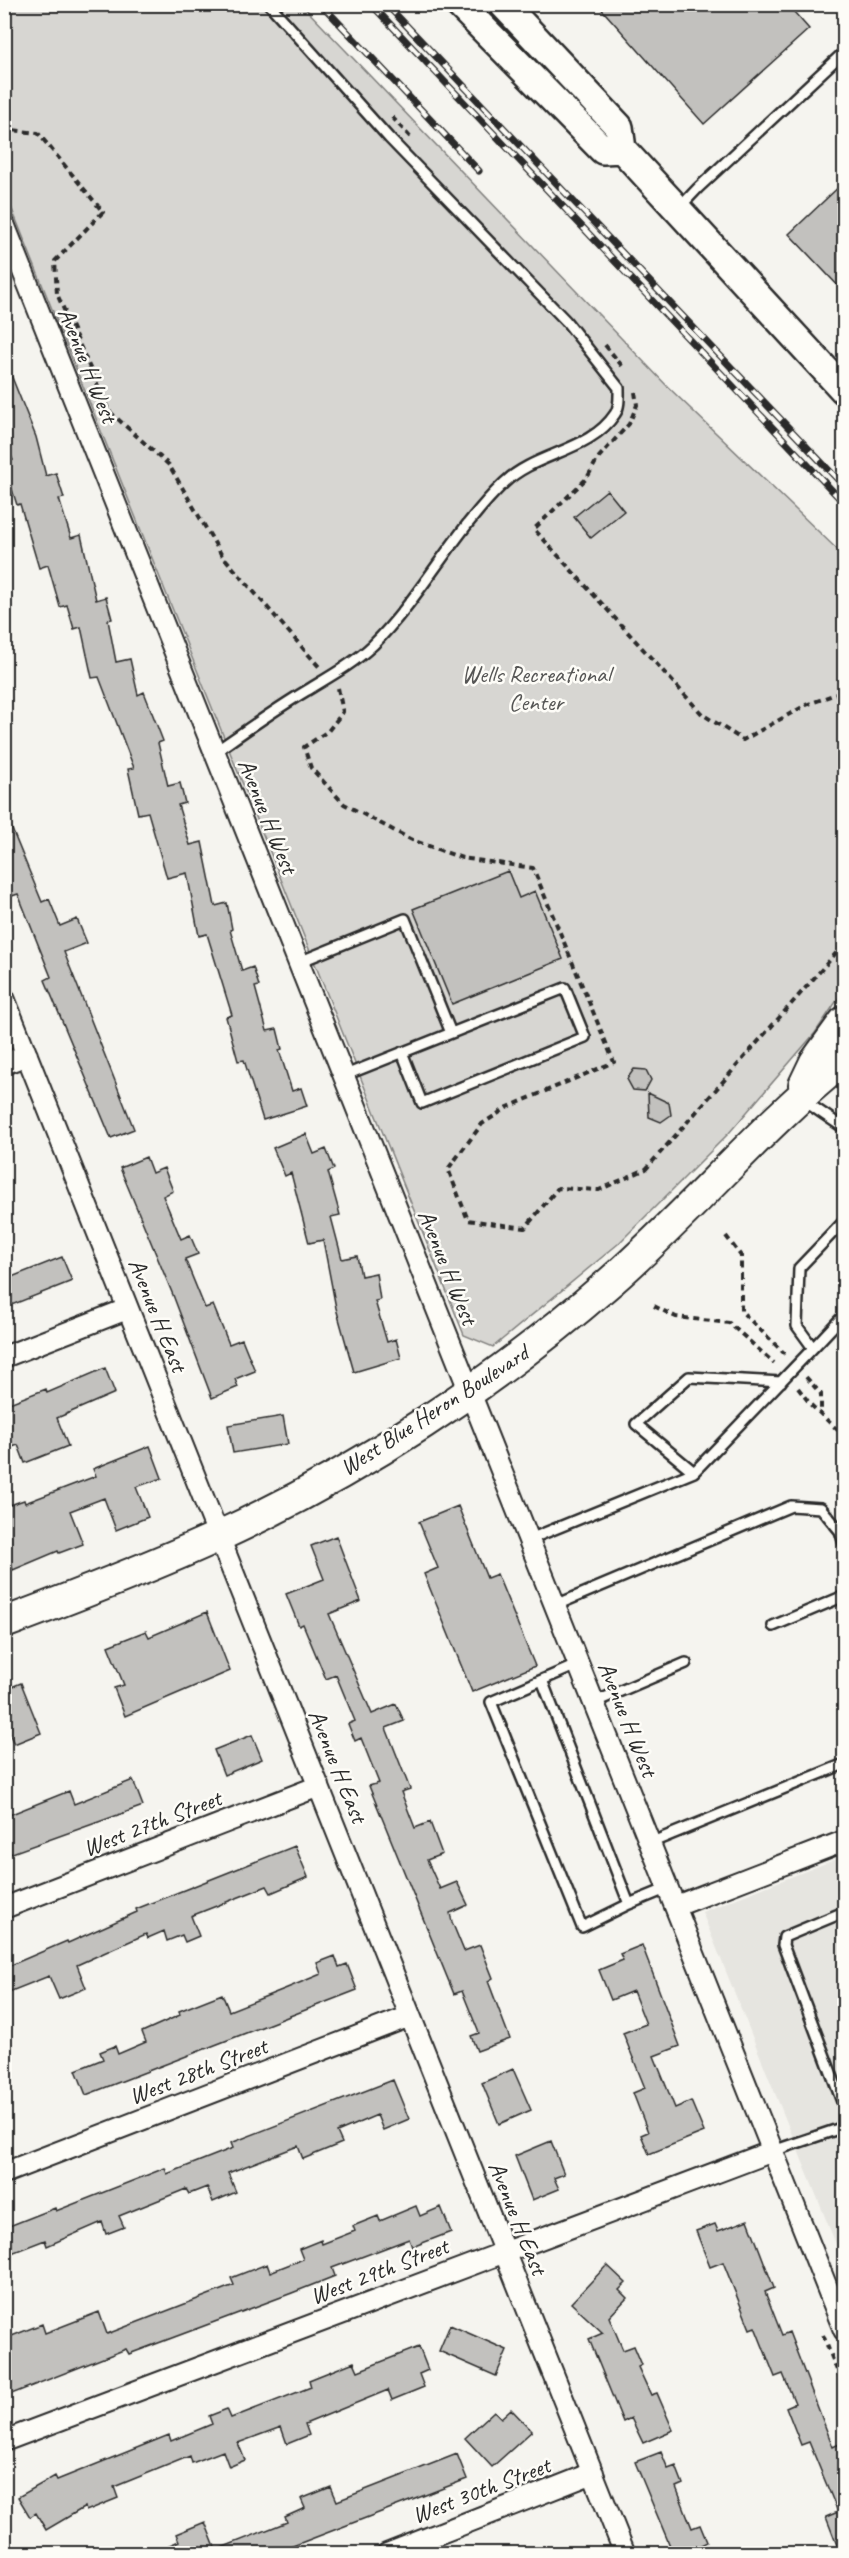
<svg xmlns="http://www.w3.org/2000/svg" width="849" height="2558" font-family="Caveat,sans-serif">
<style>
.built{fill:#e6e5e0}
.green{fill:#d7d6d2;stroke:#81807e;stroke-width:1.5}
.building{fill:#c2c1be;stroke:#2b2b2b;stroke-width:1.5}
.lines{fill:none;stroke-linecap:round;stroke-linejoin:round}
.service-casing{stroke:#2b2b2b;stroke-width:14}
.minor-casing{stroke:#2b2b2b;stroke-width:24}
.secondary-casing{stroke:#2b2b2b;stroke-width:32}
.primary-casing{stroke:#2b2b2b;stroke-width:34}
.path{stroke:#2b2b2b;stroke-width:4;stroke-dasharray:6 4.5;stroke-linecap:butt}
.service{stroke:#fdfcf7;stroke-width:9}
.minor{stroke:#fdfcf7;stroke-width:20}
.secondary{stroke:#fdfcf7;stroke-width:27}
.primary{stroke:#fdfcf7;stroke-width:30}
.rail-casing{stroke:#2b2b2b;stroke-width:7}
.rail{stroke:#fdfcf7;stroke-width:4.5;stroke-dasharray:14;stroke-linecap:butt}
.labels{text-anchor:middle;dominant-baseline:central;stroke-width:5;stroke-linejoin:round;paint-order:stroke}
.street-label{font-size:24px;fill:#2b2b2b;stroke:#fdfcf7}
.park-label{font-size:24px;fill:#565655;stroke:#fdfcf7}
</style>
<rect width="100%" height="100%" fill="#f5f4ef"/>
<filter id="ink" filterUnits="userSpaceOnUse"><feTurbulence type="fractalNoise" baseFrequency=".0167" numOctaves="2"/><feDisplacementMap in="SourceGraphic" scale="12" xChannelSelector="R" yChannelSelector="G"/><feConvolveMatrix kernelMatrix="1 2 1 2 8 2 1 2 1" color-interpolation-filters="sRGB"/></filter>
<g filter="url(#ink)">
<!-- built -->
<path class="built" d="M844,1856V2264L702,1912Z"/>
<!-- green -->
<path class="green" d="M5,5H302L668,387L844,556V990L815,1033L729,1133L618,1244L493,1347L464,1335L5,192Z"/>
<!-- building -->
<path class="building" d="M597,4H787L809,29L704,124Z
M844,182V292L789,234Z
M5,360L36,437L46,476L56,473L64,498L59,499L71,538L81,535L96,600L106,597L112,619L108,620L116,662L130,659L138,695L144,692L163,741L158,743L168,786L180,783L185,803L178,805L190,845L202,842L215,906L227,903L232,929L230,930L242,971L253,967L259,986L255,987L267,1031L277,1029L282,1049L279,1050L292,1091L301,1088L307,1106L263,1120L244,1060L238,1061L226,1017L232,1015L207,934L199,936L187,873L167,878L148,812L138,814L128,769L134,768L99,677L92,678L81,627L74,629L67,605L60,607L48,565L39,568L20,504L17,505L4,464L13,460L4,439Z
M607,490L624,511L591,538L574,517Z
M4,810L42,902L49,899L60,926L77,919L87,943L64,952L134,1129L111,1138L45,980L51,977L18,894L12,896L4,877Z
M508,871L519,898L535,891L563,959L452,1004L413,909Z
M634,1069L646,1070L651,1080L645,1091L633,1090L627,1079Z
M648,1093L669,1103L671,1115L661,1122L649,1117Z
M306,1134L314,1154L326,1149L334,1169L328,1172L340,1215L331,1217L342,1259L357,1256L361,1276L376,1273L380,1300L375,1301L387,1342L396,1339L401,1358L354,1372L336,1308L323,1240L309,1243L291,1173L285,1176L273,1148Z
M146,1157L152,1173L164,1168L173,1191L163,1196L181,1239L190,1235L198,1254L185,1259L205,1308L213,1305L229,1344L242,1339L255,1371L235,1379L238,1387L212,1398L173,1295L120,1168Z
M62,1257L72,1281L4,1308V1280Z
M105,1368L115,1393L57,1418L68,1446L25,1463L18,1445L4,1450V1405L46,1389L47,1393Z
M283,1416L288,1444L233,1453L228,1425Z
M150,1446L162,1478L136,1487L148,1517L116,1530L104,1498L70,1511L83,1544L59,1553L58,1551L13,1570L4,1548V1507L24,1500L25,1503L96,1476L93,1469Z
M458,1506L487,1578L497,1574L535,1666L472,1692L424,1574L438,1568L419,1522Z
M336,1536L361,1601L329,1614L372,1714L396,1704L404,1721L386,1728L410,1789L401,1792L415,1828L430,1822L442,1854L427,1860L440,1889L457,1882L468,1905L450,1913L452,1922L464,1951L480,1945L493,1978L488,1981L510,2039L477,2051L471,2036L479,2033L462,1991L454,1994L369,1786L379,1783L361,1738L355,1741L348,1724L355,1721L336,1675L326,1679L303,1624L299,1626L286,1594L324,1579L311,1546Z
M207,1612L230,1671L125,1716L114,1688L124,1685L108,1646L146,1631L149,1637Z
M21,1683L41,1733L14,1744L4,1721V1690Z
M252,1735L262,1759L224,1775L214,1750Z
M133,1780L143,1806L4,1856V1817L69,1791L74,1804Z
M295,1846L308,1877L271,1893L267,1886L191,1916L199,1936L185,1942L182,1935L167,1941L164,1931L148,1938L146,1934L77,1965L86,1988L59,1999L49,1976L4,1994V1968L67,1941L68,1943L137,1912L136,1909Z
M642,1945L680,2046L654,2056L675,2108L691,2101L704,2132L649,2154L641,2135L648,2132L633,2093L645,2088L623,2033L646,2024L633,1991L611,2000L599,1970L623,1960L620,1954Z
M335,1956L339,1967L347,1964L357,1990L86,2095L76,2070L103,2059L100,2052L115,2046L118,2054L146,2042L142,2032L180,2015L179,2011L222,1994L229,2011L287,1988L321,1974L317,1963Z
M513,2069L531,2110L499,2124L482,2083Z
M393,2080L409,2119L383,2130L377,2115L337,2132L342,2143L303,2159L298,2146L228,2173L236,2192L213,2202L207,2187L189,2194L186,2189L119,2216L124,2227L106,2234L102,2222L47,2246L45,2240L4,2256V2228L55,2208L56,2211L165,2168L167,2174L233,2148L231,2143Z
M551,2141L564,2174L554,2178L559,2189L532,2200L515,2156Z
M416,2206L420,2216L441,2207L451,2232L412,2247L409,2239L332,2268L335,2276L292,2293L129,2354L126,2349L4,2397V2339L42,2324L45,2333L99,2312L107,2334L234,2285L231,2278L267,2264L270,2272L303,2259L299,2249L321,2240L322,2244L355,2231L353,2226L378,2216L380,2221Z
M748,2220L774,2288L765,2292L782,2335L789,2332L833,2447L839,2444L844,2456V2553H840L826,2517L838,2512L809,2442L801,2445L786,2407L795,2403L783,2374L775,2377L755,2327L750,2329L723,2262L710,2267L696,2231L715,2224L718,2231Z
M607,2265L626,2283L619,2290L627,2298L609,2317L623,2350L634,2346L642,2365L638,2367L651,2395L657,2393L673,2430L643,2443L631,2418L623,2422L589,2339L603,2333L571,2303Z
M450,2325L507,2350L496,2376L439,2351Z
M419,2347L428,2370L419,2374L424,2387L392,2400L388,2390L305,2424L309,2435L287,2444L281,2427L238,2443L245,2460L229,2467L223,2451L192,2463L190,2456L114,2487L118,2498L86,2511L85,2507L46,2530L36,2513L30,2517L18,2497L55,2476L57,2480L169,2435L171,2441L212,2424L209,2416L227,2409L231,2418L311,2387L309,2380L354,2362L358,2371Z
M511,2409L532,2431L492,2467L465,2438L494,2411L501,2418Z
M661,2452L668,2469L676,2466L683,2484L676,2487L692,2528L700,2525L707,2542L699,2546L702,2553H673L655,2510L635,2462Z
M457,2454L467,2479L285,2549L287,2553H151L179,2541L176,2534L205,2522L216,2550L287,2522L285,2517L305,2508L301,2499L331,2487L337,2501Z"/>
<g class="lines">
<!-- service casing -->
<g class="service-casing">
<path id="service" d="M679,208L698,188L844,52
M215,752C245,731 274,710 306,691C329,677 353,664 373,645C422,596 454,531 504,483C536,452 590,452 615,414C620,407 619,396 619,388L566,321L389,138L269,4
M299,962L405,919L451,1033
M343,1076L565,988L585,1037L422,1103L402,1052
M803,1100L844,1128
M813,1348L844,1315
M694,1472L636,1424L689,1377L781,1382
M530,1539L694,1472L813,1348L797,1326L799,1268L844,1221
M556,1605L791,1506L821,1508L840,1531L844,1544
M773,1626L844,1596
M542,1680L629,1904L582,1927L491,1702L579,1664
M595,1702L686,1663
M650,1843L844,1764
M629,1904L668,1888
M844,1912L784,1937L783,1945L844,2107
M773,2151L844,2127"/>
</g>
<!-- minor casing -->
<g class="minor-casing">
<path id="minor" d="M4,224L844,2330
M4,998L625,2554
M4,1064L27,1055
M4,1357L127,1309
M676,1906L844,1841
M4,1908L319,1786
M4,2173L410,2016
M4,2441L773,2151
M387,2554L593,2473"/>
</g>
<!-- secondary casing -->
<g class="secondary-casing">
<path id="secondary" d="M459,4L603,150L622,149
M503,4L619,127L622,149L844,390"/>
</g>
<!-- primary casing -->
<g class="primary-casing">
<path id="primary" d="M804,1085L815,1062L844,1022
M4,1623C76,1596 149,1568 219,1536C359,1472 493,1384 610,1282C691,1212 760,1127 844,1060"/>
</g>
<!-- path -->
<path class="path" d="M392,117L411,138
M4,129L38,133L103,212L55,261L57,294L109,411L169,465L221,554L321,669
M605,345L623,367
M635,392L637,405L629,424L598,458L587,478L534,529L702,714L743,740L806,705L844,691
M338,688L343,712L328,731L304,747L311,768L344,804L412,840L462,858L533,868L614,1062L508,1107L482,1124L448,1169L468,1220L525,1228L558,1188L599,1190L646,1169L844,944
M726,1236L741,1256V1311L785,1354
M654,1306L676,1317L729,1323L774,1363
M806,1377L821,1394V1414
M798,1388L811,1405L844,1436
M823,2335L844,2388"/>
<!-- service -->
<use href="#service" class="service"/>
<!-- minor -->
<use href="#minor" class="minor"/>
<!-- secondary -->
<use href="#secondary" class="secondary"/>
<!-- primary -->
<use href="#primary" class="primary"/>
<!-- rail casing -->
<g class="rail-casing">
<path id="rail" d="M321,4L479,171
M371,4L844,503
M386,4L844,486"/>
</g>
<!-- rail -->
<use href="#rail" class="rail"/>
</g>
</g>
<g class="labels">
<!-- street labels -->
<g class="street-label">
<text transform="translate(88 365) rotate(68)">Avenue H West</text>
<text transform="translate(268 816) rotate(68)">Avenue H West</text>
<text transform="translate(448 1267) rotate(68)">Avenue H West</text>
<text transform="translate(158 1315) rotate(68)">Avenue H East</text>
<text transform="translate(434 1410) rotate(-33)">West Blue Heron Boulevard</text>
<text transform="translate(628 1719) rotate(68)">Avenue H West</text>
<text transform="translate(338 1766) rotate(68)">Avenue H East</text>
<text transform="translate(152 1823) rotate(-21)">West 27th Street</text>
<text transform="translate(198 2071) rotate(-21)">West 28th Street</text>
<text transform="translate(518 2218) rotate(68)">Avenue H East</text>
<text transform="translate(379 2271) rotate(-21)">West 29th Street</text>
<text transform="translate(481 2490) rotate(-21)">West 30th Street</text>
</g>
<!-- park labels -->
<g class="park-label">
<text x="536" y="674">Wells Recreational<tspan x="536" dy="28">Center</tspan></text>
</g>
</g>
<!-- margin -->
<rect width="849" height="2558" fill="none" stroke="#fdfcf7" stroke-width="24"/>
<rect x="12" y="12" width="825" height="2534" fill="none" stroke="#2b2b2b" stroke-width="2" filter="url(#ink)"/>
</svg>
